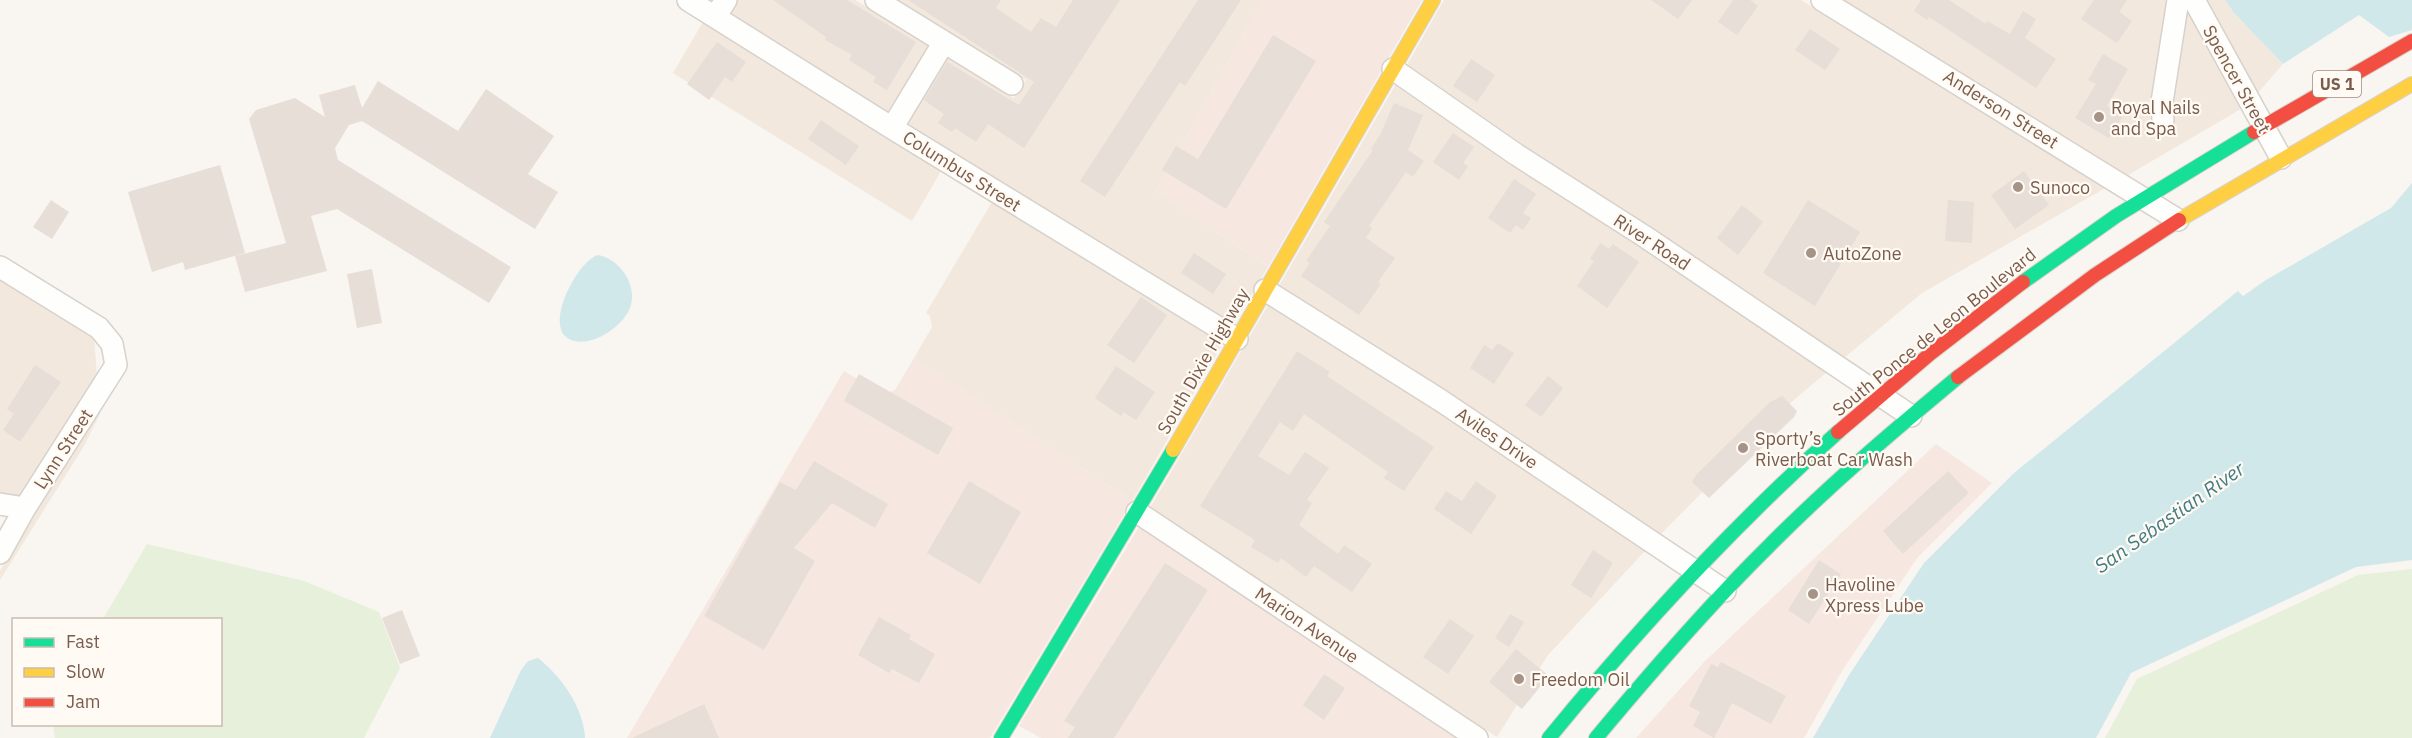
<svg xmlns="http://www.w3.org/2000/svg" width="2412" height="738" font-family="'IBM Plex Sans',sans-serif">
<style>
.residential{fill:#f2e8de}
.commercial{fill:#f6e8e1}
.green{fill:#e7f0db}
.water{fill:#d0e8ea}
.building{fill:#e6ded7}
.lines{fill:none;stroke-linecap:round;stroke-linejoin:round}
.street-casing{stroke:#d7d1cb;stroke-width:24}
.fast-casing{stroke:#d9d2cb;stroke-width:16}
.slow-casing{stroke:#d9d2cb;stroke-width:16}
.jam-casing{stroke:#d9d2cb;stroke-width:16}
.street{stroke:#fefefd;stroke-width:21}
.fast{stroke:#16e098;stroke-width:14}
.slow{stroke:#ffcf43;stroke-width:14}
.jam{stroke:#f24e42;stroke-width:14}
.poi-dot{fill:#a69286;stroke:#fffaf3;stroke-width:2}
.labels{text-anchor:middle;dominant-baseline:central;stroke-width:4.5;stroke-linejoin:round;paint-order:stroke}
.shield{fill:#fffaf3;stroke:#a28b7f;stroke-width:1.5}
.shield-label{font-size:16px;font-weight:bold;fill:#7a5c4d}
.street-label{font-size:18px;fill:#7a5c4d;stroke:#fffaf3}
.poi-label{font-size:18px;fill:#7a5c4d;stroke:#fffaf3;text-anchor:start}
.water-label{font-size:20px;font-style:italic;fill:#437c86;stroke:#fffaf3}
</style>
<rect width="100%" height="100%" fill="#f9f5f0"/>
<!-- residential -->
<path class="residential" d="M737,0H855L931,46L890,114L729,13Z
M896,0H1263L1156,191L1268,267L1234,324L906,124L947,56L1014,98L1026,80Z
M1444,0H1801L2107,187L1922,293L1844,358L1650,227L1523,146L1407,65Z
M1843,0H2168L2152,101L2154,133L2174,129L2172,101L2186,8L2241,109L2128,175Z
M2206,0H2225L2234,13L2283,64L2257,94Z
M703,22L941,171L912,221L673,73Z
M1396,84L1511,164L1638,245L1827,372L1788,405L1661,534L1446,392L1279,286Z
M992,202L1223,343L1132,501L914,358L932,327L930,316L926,313Z
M0,280L94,338L97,376L21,497L0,493Z
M1268,305L1434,410L1646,550L1548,655L1497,737L1150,508Z
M100,409V414L84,446L0,580V571L29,519L32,520L34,511Z"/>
<!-- commercial -->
<path class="commercial" d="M1263,0H1422L1268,267L1156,191Z
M914,358L1132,501L990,738H627L844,371L883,394L895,390Z
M1936,444L1992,483L1917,558L1842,671L1804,738H1636L1705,661Z
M1139,527L1457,738H1041L1019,726Z"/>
<!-- green -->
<path class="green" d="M147,544L304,581L379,612L400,668L364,738H55L53,725L220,724V620L103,619Z
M2412,569V738H2105L2137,679L2358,575Z"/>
<!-- water -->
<path class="water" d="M2225,0H2412V30L2389,37L2359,15L2283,64L2234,13Z
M2412,183V560L2356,567L2131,673L2096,738H1813L1849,675L1924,563L2014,473L2238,291L2243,296L2266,280L2391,208Z
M598,255C621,259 641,289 628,312C619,329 589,349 569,339C543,326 578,260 598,255Z
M538,658C561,676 584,708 585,738H490L521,670L528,661Z"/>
<!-- building -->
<path class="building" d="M773,0H847L916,42L887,90L873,82L876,77L849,60L852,55L825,40L826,37Z
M908,0H1001L996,8L1031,32L1041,18L1056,27L1073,0H1120L1024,148L988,124L976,142L955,128L952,132L938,123L944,114L924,100L947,62L1019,105L1034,82Z
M1198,0H1241L1185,86L1180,82L1105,197L1080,181Z
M1651,0H1692L1678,19Z
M1733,0H1750L1758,6L1737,35L1718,22Z
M1921,0H1949L1986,24L1987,21L2010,34L2023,11L2036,19L2025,38L2056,59L2036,88L1929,17L1927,20L1914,11Z
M2094,0H2127L2119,12L2132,21L2117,43L2081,19Z
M1810,29L1840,49L1825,70L1795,50Z
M1273,35L1316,61L1226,209L1162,170L1176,146L1198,159Z
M717,42L746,62L732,82L725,77L709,100L687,84Z
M2103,54L2128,69L2107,106L2123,116L2109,138L2075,118L2096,84L2088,80Z
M1471,59L1495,75L1477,102L1453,86Z
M378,81L458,131L486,89L554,136L528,174L558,192L535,229L362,121L349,125L335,148L338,160L511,267L489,303L337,209L311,216L327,271L245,292L235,256L286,243L249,119L256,110L295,98L325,117L319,95L355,85L362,108Z
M1394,103L1423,115L1408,150L1424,161L1413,177L1406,172L1369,226L1372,228L1366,238L1395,258L1378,282L1381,284L1359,315L1301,276L1310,263L1306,261L1330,226L1324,222L1373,150L1371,149L1380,135Z
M821,120L859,146L846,165L808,139Z
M1453,133L1474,147L1463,163L1468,166L1459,180L1433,162Z
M220,165L245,253L185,270L183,262L152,272L128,192Z
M2024,171L2049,205L2015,229L1991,195Z
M1514,179L1536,194L1523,213L1531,218L1523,230L1516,225L1510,233L1488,218Z
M51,200L69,212L52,239L33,227Z
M1808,200L1860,232L1815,306L1763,273Z
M1948,200L1974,202L1972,243L1945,241Z
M1742,205L1763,222L1738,255L1717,238Z
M1600,243L1609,249L1613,244L1639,262L1607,308L1577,286L1594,261L1590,259Z
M1194,253L1226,274L1213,294L1181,273Z
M372,269L382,323L357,328L347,274Z
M1141,297L1167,315L1134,363L1107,345Z
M1498,343L1514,353L1494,384L1470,368L1484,345L1492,350Z
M1297,351L1330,372L1327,376L1434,447L1404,491L1384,478L1388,472L1304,414L1293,431L1280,422L1258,456L1289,475L1305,452L1329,468L1307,500L1312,503L1299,525L1338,554L1344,545L1372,564L1352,592L1314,566L1306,577L1281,558L1278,563L1251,547L1255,540L1200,506Z
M35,365L61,382L20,442L3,430L14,414L7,409Z
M1116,366L1155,392L1136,420L1123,412L1121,416L1095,398Z
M859,374L953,428L938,455L844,401Z
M1548,376L1563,388L1541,417L1525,405Z
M1782,396L1797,411L1794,417L1709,498L1692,482L1696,475L1770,402Z
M814,461L888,504L875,528L832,503L794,548L815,561L764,650L704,616L780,482L796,490Z
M1948,471L1969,493L1903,554L1883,531Z
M969,481L1021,512L980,584L927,553Z
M1476,481L1497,496L1471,534L1434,509L1446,491L1462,501Z
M1593,550L1613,563L1591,598L1571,585Z
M1819,560L1841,574L1809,624L1788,610Z
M1165,563L1208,590L1114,738H1068L1075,727L1064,721Z
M402,610L420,656L400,664L382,618Z
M1510,614L1524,622L1509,647L1495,638Z
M879,617L911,635L909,639L935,654L919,683L892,669L889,673L858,655Z
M1450,619L1474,636L1448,674L1423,657Z
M1516,649L1549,676L1522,709L1489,682Z
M1721,662L1786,696L1771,724L1732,703L1714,738L1693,726L1700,712L1689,706L1711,664L1718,667Z
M1324,674L1345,688L1324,720L1303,705Z
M704,704L719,738H632Z"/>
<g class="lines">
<!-- street casing -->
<g class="street-casing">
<path id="street" d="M688,0L892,128L1237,339
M876,0L1012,84
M1822,0L2178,220
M2194,0L2281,158
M715,17L726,0
M1393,69L1517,155L1644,236L1911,416
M2163,121L2162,102L2178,0
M892,128L944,42
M0,267L99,328L112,344L116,365L25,508L0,553
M1265,290L1440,400L1725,591
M0,504L25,508
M1137,512L1477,738"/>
</g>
<!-- fast casing -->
<g class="fast-casing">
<path id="fast" d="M2023,282L2116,216L2254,132
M1001,738L1173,450
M1549,738C1638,629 1733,526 1838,432
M1596,738C1651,672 1706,608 1767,548C1827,487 1892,432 1958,377"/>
</g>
<!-- slow casing -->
<g class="slow-casing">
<path id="slow" d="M2179,220L2412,84
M1173,450L1433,0"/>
</g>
<!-- jam casing -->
<g class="jam-casing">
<path id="jam" d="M2254,132L2412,41
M1958,377L2095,275L2179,220
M1838,432L1931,353L2023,282"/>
</g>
<!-- street -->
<use href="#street" class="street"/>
<!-- fast -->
<use href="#fast" class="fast"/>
<!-- slow -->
<use href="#slow" class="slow"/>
<!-- jam -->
<use href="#jam" class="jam"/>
</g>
<!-- markers -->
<g class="poi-dot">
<circle cx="2099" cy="117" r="6"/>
<circle cx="2018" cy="187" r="6"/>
<circle cx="1811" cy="253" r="6"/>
<circle cx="1743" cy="448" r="6"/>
<circle cx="1813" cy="594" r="6"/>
<circle cx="1519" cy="679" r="6"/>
</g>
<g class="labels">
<!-- shield labels -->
<rect class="shield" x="2313" y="71" width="48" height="26" rx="4.5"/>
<g class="shield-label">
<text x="2337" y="84">US 1</text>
</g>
<!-- street labels -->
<g class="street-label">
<text transform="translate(2237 79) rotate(61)">Spencer Street</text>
<text transform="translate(2001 109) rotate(32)">Anderson Street</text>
<text transform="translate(962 171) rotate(32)">Columbus Street</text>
<text transform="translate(1652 242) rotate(33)">River Road</text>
<text transform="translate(1934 332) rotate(-39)">South Ponce de Leon Boulevard</text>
<text transform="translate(1203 361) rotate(-60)">South Dixie Highway</text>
<text transform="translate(1497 438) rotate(34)">Aviles Drive</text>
<text transform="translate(63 449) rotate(-57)">Lynn Street</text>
<text transform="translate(1307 625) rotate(34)">Marion Avenue</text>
</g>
<!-- poi labels -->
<g class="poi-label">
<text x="2111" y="107">Royal Nails<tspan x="2111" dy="21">and Spa</tspan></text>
<text x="2030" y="187">Sunoco</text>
<text x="1823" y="253">AutoZone</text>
<text x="1755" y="438">Sporty’s<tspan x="1755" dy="21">Riverboat Car Wash</tspan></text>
<text x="1825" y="584">Havoline<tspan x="1825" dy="21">Xpress Lube</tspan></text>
<text x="1531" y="679">Freedom Oil</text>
</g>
<!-- water labels -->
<g class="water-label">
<text transform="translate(2169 517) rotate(-35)">San Sebastian River</text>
</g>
</g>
<!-- legend -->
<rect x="12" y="618" width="210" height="108" fill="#fffaf3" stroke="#cabbb1" stroke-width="1.5"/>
<rect x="24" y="638" width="30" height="9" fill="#16e098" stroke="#cabbb1" stroke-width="1.5"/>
<text x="66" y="648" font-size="18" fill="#7a5c4d">Fast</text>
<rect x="24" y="668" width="30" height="9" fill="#ffcf43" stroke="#cabbb1" stroke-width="1.5"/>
<text x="66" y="678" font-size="18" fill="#7a5c4d">Slow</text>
<rect x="24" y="698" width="30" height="9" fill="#f24e42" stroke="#cabbb1" stroke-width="1.5"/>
<text x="66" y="708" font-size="18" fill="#7a5c4d">Jam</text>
</svg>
